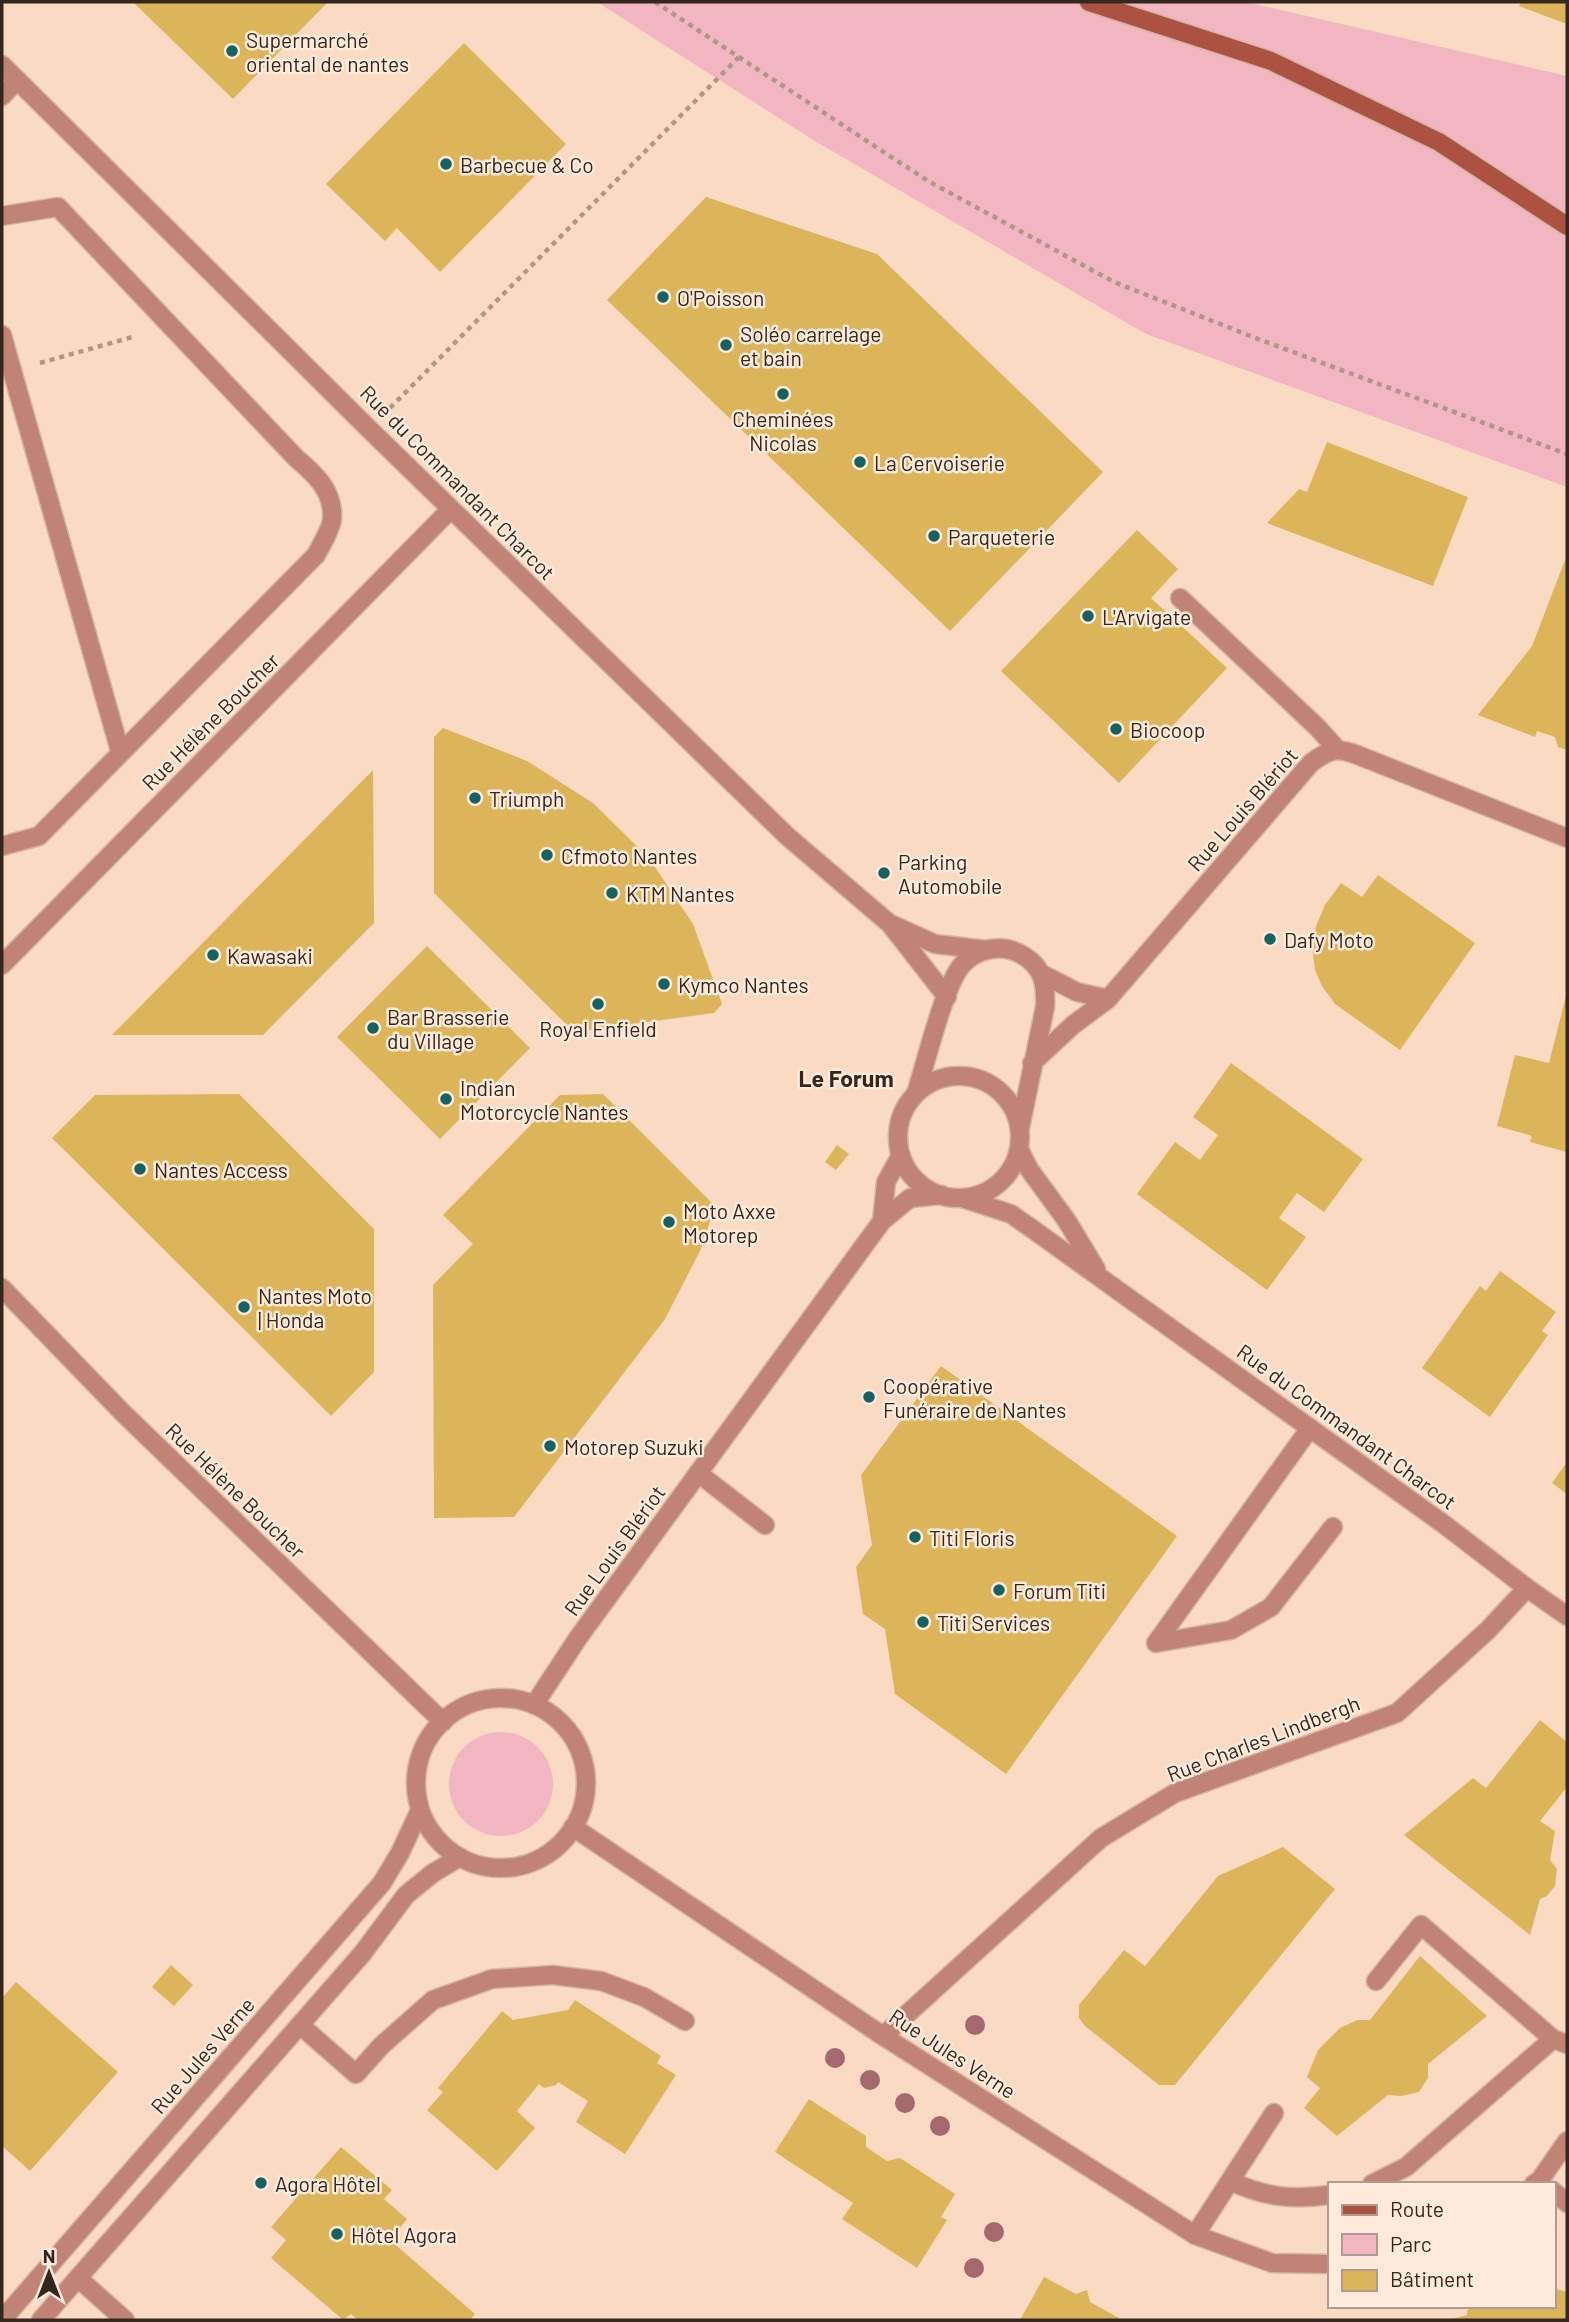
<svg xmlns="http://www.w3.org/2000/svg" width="1569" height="2322" font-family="Barlow,sans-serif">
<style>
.green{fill:#f2b5c2}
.building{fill:#dcb55b}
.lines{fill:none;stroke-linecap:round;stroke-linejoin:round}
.lane-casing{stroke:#d2b6a1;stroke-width:21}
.street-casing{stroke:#d2b6a1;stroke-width:21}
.secondary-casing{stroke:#d2b6a1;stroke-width:21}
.path{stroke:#af9784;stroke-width:4.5;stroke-dasharray:5 5;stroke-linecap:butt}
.lane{stroke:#c18376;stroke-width:18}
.street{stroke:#c18376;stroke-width:18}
.secondary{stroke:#ab5242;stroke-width:18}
.tree{fill:#a5686f}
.poi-dot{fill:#146362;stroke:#feeadb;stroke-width:2.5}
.labels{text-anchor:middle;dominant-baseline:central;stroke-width:5;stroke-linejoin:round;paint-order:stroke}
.poi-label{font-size:21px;fill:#33271e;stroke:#feeadb;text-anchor:start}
.street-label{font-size:21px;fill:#33271e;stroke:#feeadb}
.neighbourhood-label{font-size:23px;font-weight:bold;fill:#33271e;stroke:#feeadb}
</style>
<rect width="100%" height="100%" fill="#fadac2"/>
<!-- green -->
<path class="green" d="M597,2H1246L1567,76V487L1146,334L815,141Z
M449 1784a52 52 0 1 1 104 0a52 52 0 1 1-104 0Z"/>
<!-- building -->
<path class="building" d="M133,2H328L233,99Z
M1521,2H1567V24L1519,6Z
M464,43L566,144L440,272L397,228L385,241L326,184Z
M706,197L877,254L1103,472L950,631L607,300Z
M1327,442L1468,497L1433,586L1267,523L1299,489L1307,492Z
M1137,530L1178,569L1151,598L1227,668L1119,783L1001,671Z
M1567,555V750L1558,747L1555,737L1537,731L1535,737L1478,715L1532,646Z
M443,728L527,761L593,803L649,858L693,924L722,1004L714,1013L574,1032L434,893V737Z
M373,770L374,923L263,1035H112Z
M1378,875L1475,943L1400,1050L1335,1004L1322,986L1315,970L1312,945L1316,926L1325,905L1341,883L1362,897Z
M427,946L530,1048L440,1139L337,1037Z
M1566,996H1567V1152L1530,1142L1532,1136L1497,1126L1515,1055L1549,1063Z
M1231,1063L1363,1159L1324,1212L1297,1193L1279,1218L1306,1237L1267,1290L1137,1194L1175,1142L1200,1160L1218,1135L1193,1117Z
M239,1094L374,1229V1372L331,1416L52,1138L95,1095Z
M603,1094L715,1206L701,1249L665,1319L514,1517L434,1518L433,1285L473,1244L443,1215L560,1095Z
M837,1145L849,1154L836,1170L825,1162Z
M1500,1271L1556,1312L1542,1331L1548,1335L1490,1417L1422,1368L1480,1286L1486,1291Z
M941,1366L1177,1536L1006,1774L895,1694L885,1629L863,1614L856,1567L872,1545L861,1475Z
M1567,1462V1494L1552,1483Z
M1540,1720L1567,1742V1787L1540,1821L1555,1831L1550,1860L1557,1869L1555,1886L1547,1896L1540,1899L1530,1935L1404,1835L1473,1778L1486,1788Z
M1283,1847L1335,1889L1175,2085H1159L1085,2026L1079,2018V2005L1124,1950L1145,1966L1218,1876Z
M1420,1956L1487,2016L1428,2064V2078L1419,2092L1401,2096L1388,2095L1337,2136L1304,2108L1320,2088L1307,2077L1318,2050L1340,2028L1357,2020H1370Z
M171,1965L193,1985L174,2006L152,1987Z
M16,1982L118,2072L30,2171L2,2146V1998Z
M575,2000L661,2056L657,2063L676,2075L625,2154L576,2122L588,2101L558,2082L556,2085L544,2088L539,2084L517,2111L535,2128L497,2171L427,2110L443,2092L438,2088L502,2011L513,2020L568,2010Z
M809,2099L866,2136V2147L887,2161L900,2158L955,2194L941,2217L947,2220L917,2268L842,2219L853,2203L775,2152Z
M341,2147L392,2190L384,2199L407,2219L390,2240L475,2314L470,2320H358L351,2314L343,2320L271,2258L286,2240L271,2227Z
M1044,2277L1076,2294L1087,2290L1090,2302L1119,2318L1118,2320H1020Z
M1553,2288L1567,2292V2320H1448L1467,2315V2311L1471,2306H1553Z"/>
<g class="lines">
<!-- lane casing -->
<g class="lane-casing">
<path id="lane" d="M2,96L17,80
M2,216L58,207L296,458C315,474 334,491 332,519C331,530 321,545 316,555L39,836L2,846
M2,335L120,751
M1180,598L1317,727L1337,749
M1310,1428L1156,1643L1231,1630L1271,1607L1333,1527
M698,1473L765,1525
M1376,1981L1421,1925L1553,2039L1567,2044
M300,2025L356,2074L381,2046L433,2000L492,1979L553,1975L601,1981L644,1997L685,2021
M1230,2181C1265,2197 1291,2200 1329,2195
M1372,2184L1406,2167L1553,2039
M1195,2235L1274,2113
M78,2278L125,2320"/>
</g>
<!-- street casing -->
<g class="street-casing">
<path id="street" d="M2,65L369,429L787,836L890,924L947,997
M893,925L935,944L987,950
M2,965L451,509
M1042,974L1077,992L1108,999
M1032,1063L1073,1025L1108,999L1311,763C1331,748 1337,747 1360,756L1567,838
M898 1137a61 61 0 1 1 122 0a61 61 0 1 1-122 0Z
M916,1093C926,1063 943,989 961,966C977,947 1004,943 1024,956C1044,968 1046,986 1045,1007L1020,1128
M1019,1149L1029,1169L1067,1221L1096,1269
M962,1198L1011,1214L1031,1228L1445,1525L1527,1588L1567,1616
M882,1221L886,1182L901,1155
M2,1288L123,1413L443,1722
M416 1783a85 85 0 1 1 170 0a85 85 0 1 1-170 0Z
M534,1705L578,1638L882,1221L910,1198L942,1195
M573,1827L883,2036L1195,2235L1272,2263L1329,2264
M883,2036L1101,1838L1175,1793L1397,1713L1488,1630L1527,1588
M1534,2184L1540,2180L1567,2141
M1553,2191L1567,2203
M2,2320L382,1883L400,1853L420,1810
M41,2320L362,1954L406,1895L433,1873L460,1857"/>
</g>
<!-- secondary casing -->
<g class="secondary-casing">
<path id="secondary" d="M1089,2L1271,61L1439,142L1567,226"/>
</g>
<!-- path -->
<path class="path" d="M655,2L928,181L1114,282L1258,339L1567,454
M40,363L136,336
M390,408L739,57"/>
<!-- lane -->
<use href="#lane" class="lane"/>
<!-- street -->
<use href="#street" class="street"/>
<!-- secondary -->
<use href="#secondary" class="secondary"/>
</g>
<!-- trees -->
<g class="tree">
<circle cx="975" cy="2025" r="10"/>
<circle cx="835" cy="2058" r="10"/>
<circle cx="870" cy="2080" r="10"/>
<circle cx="905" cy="2103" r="10"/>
<circle cx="940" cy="2126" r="10"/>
<circle cx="994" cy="2232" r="10"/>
<circle cx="974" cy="2268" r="10"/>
</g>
<!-- markers -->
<g class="poi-dot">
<circle cx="232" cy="51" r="7"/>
<circle cx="446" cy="164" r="7"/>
<circle cx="663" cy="297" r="7"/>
<circle cx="726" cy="345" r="7"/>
<circle cx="783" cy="394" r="7"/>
<circle cx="860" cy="462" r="7"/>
<circle cx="934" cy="536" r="7"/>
<circle cx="1088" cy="616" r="7"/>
<circle cx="1116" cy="729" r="7"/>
<circle cx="475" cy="798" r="7"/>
<circle cx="547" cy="855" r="7"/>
<circle cx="884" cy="873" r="7"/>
<circle cx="612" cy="893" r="7"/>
<circle cx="1270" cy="939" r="7"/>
<circle cx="213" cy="955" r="7"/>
<circle cx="664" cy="984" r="7"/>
<circle cx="598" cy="1004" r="7"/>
<circle cx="373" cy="1028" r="7"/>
<circle cx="446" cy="1099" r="7"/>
<circle cx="140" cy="1169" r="7"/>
<circle cx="669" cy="1222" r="7"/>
<circle cx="244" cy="1307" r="7"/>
<circle cx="869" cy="1397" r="7"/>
<circle cx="550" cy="1446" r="7"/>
<circle cx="915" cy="1537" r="7"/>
<circle cx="999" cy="1590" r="7"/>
<circle cx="923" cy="1622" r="7"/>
<circle cx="261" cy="2183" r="7"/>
<circle cx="337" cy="2234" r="7"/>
</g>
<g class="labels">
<!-- poi labels -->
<g class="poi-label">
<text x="246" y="39">Supermarché<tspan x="246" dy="24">oriental de nantes</tspan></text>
<text x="460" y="164">Barbecue &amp; Co</text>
<text x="677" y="297">O'Poisson</text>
<text x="740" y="333">Soléo carrelage<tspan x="740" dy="24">et bain</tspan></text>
<text x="783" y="418" text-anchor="middle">Cheminées<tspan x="783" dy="24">Nicolas</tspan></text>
<text x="874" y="462">La Cervoiserie</text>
<text x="948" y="536">Parqueterie</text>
<text x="1102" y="616">L'Arvigate</text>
<text x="1130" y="729">Biocoop</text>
<text x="489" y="798">Triumph</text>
<text x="561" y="855">Cfmoto Nantes</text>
<text x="898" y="861">Parking<tspan x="898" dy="24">Automobile</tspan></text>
<text x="626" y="893">KTM Nantes</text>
<text x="1284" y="939">Dafy Moto</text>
<text x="227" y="955">Kawasaki</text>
<text x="678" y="984">Kymco Nantes</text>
<text x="387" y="1016">Bar Brasserie<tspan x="387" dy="24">du Village</tspan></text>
<text x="598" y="1028" text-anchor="middle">Royal Enfield</text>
<text x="460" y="1087">Indian<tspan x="460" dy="24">Motorcycle Nantes</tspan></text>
<text x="154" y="1169">Nantes Access</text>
<text x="683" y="1210">Moto Axxe<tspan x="683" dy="24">Motorep</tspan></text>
<text x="258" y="1295">Nantes Moto<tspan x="258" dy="24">| Honda</tspan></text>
<text x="883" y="1385">Coopérative<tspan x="883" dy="24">Funéraire de Nantes</tspan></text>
<text x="564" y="1446">Motorep Suzuki</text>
<text x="929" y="1537">Titi Floris</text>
<text x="1013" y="1590">Forum Titi</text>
<text x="937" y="1622">Titi Services</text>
<text x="275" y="2183">Agora Hôtel</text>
<text x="351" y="2234">Hôtel Agora</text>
</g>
<!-- street labels -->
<g class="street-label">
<text transform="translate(458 482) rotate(45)">Rue du Commandant Charcot</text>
<text transform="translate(210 721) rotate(-45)">Rue Hélène Boucher</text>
<text transform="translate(1242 809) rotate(-49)">Rue Louis Blériot</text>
<text transform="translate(1347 1426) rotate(36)">Rue du Commandant Charcot</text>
<text transform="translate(236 1490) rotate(44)">Rue Hélène Boucher</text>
<text transform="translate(614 1550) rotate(-54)">Rue Louis Blériot</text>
<text transform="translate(1263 1738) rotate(-21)">Rue Charles Lindbergh</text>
<text transform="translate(953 2053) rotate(33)">Rue Jules Verne</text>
<text transform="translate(202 2055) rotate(-49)">Rue Jules Verne</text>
</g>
<!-- neighbourhood labels -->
<g class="neighbourhood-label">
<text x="846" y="1078">Le Forum</text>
</g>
</g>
<!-- border -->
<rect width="1569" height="2322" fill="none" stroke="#33271e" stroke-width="7"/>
<!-- legend -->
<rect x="1328" y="2182" width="228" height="126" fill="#feeadb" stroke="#ad9c8f" stroke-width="2"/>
<rect x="1342" y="2205" width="35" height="10" fill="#ab5242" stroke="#ad9c8f" stroke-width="2"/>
<text x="1390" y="2217" font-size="21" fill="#33271e">Route</text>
<rect x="1342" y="2234" width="35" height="21" fill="#f2b5c2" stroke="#ad9c8f" stroke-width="2"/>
<text x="1390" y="2252" font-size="21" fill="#33271e">Parc</text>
<rect x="1342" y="2270" width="35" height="21" fill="#dcb55b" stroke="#ad9c8f" stroke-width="2"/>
<text x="1390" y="2287" font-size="21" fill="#33271e">Bâtiment</text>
<!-- north arrow -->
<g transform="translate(49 2273)" stroke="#feeadb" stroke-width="5" paint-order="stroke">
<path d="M0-5L12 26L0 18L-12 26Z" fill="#33271e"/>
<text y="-10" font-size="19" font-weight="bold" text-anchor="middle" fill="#33271e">N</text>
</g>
</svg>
